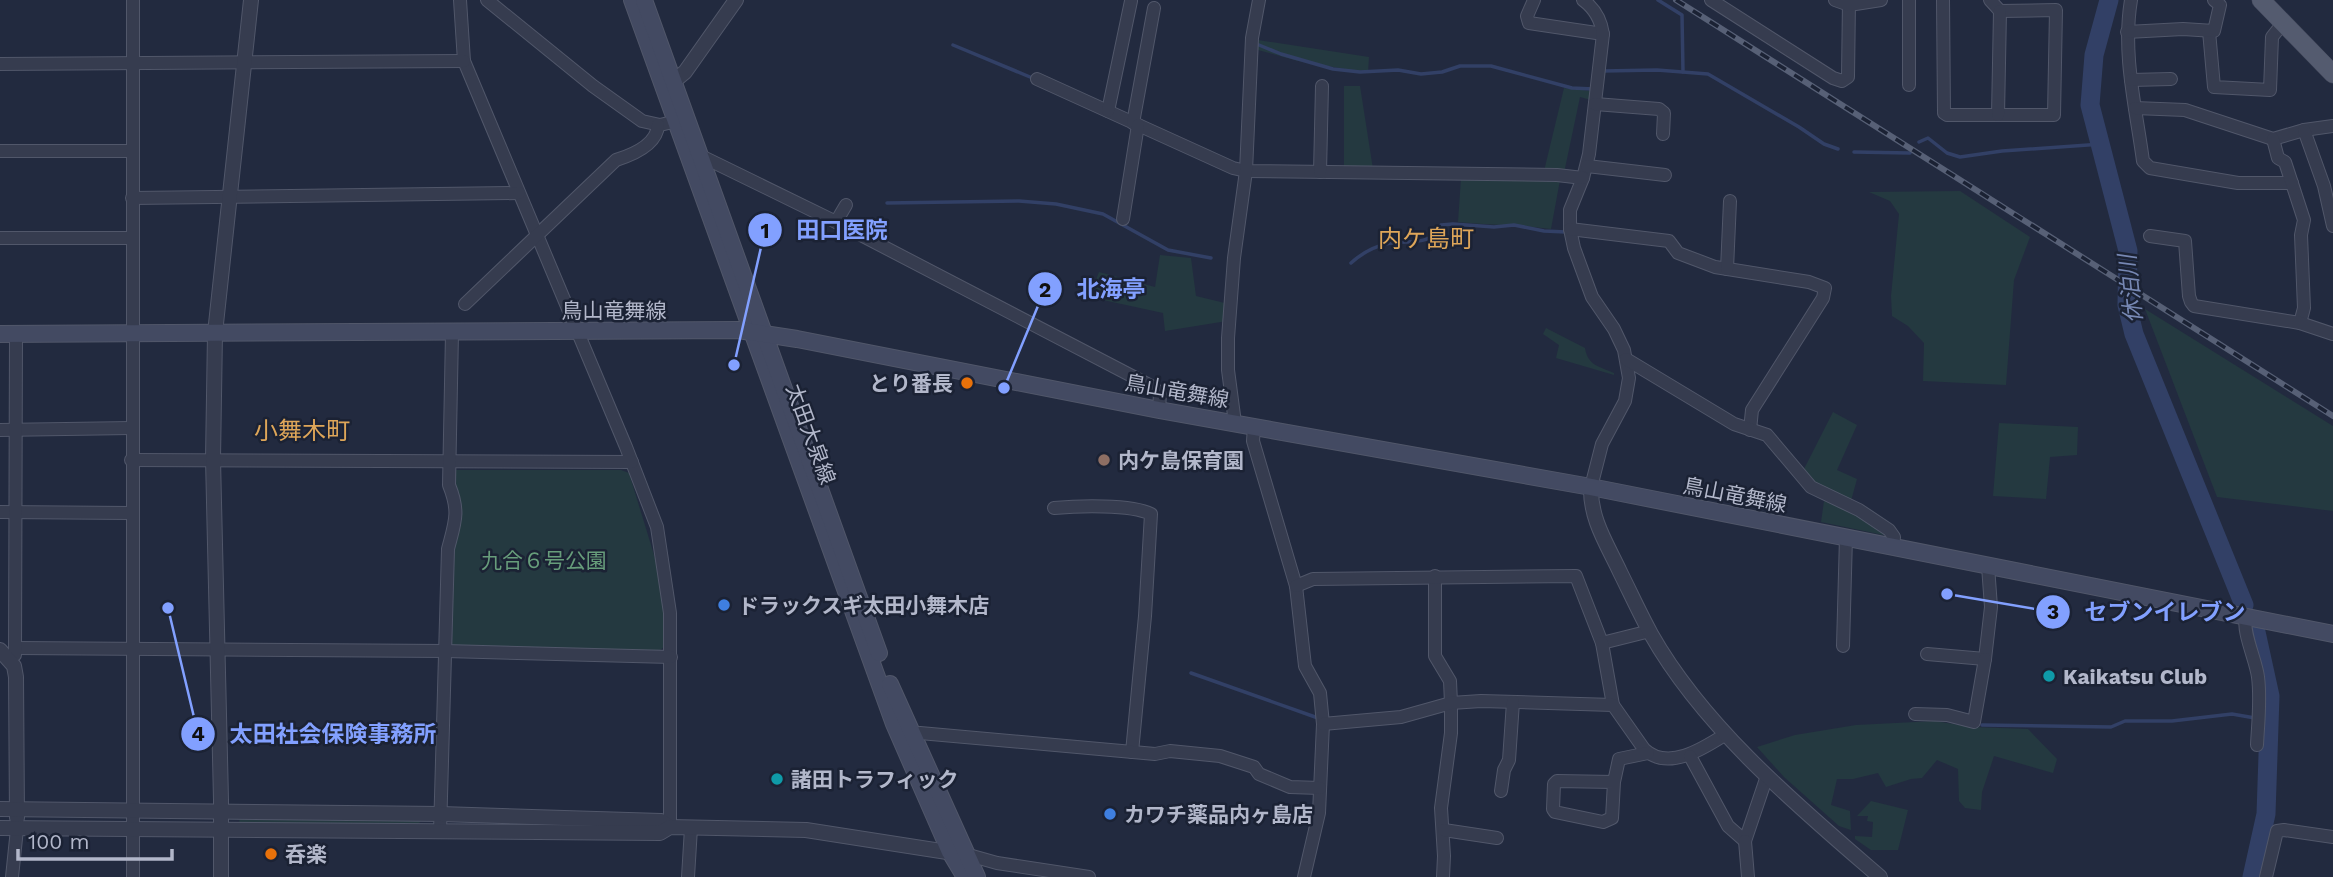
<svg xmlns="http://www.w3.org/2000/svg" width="2333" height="877" font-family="'Work Sans','Noto Sans JP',sans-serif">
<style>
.green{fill:#243940}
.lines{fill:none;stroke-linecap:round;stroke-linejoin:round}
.stream{stroke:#324066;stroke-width:3.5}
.river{stroke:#324066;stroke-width:19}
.minor-casing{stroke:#51576a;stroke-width:14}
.tertiary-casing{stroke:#51576a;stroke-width:16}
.secondary-casing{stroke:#51576a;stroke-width:18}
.primary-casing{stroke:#3f4558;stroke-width:19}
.minor{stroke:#363c4f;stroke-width:12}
.tertiary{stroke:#363c4f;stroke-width:14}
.secondary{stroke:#434a62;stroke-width:16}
.primary{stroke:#545b6f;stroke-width:18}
.rail-casing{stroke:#576076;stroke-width:6}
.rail{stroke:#1b2234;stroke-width:3.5;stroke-dasharray:10;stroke-linecap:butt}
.food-dot{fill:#e8710a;stroke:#1b2234;stroke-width:2.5}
.education-dot{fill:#8d6e63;stroke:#1b2234;stroke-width:2.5}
.shop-dot{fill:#3f7fe0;stroke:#1b2234;stroke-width:2.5}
.culture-dot{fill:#0f9aa8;stroke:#1b2234;stroke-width:2.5}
.labels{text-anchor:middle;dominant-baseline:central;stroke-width:5;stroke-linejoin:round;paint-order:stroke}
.street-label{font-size:21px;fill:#b2b7ca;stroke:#1b2234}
.poi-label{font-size:21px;font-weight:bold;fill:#b2b7ca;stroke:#1b2234;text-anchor:start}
.park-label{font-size:21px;fill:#679d7b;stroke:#1b2234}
.water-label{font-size:23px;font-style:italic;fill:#7788b4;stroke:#1b2234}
.quarter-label{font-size:24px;fill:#dea659;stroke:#1b2234}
.leader{fill:none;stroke:#82a0ff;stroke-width:2.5}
.callout-dot{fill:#82a0ff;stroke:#1b2234;stroke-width:2.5}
.mark-label{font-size:21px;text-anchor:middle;font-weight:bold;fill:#111}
.callout-label{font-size:23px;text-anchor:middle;font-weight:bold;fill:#82a0ff;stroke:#1b2234;stroke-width:5;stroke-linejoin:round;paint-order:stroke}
</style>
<rect width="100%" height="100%" fill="#222a3f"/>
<g class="green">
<polygon points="1258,40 1369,57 1368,73 1298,61 1258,50"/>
<polygon points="1344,86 1360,86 1373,169 1344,169"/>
<polygon points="1564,88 1592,91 1591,100 1580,97 1564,173 1544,171"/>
<path d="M1461,178L1560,180L1551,229C1520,225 1490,225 1458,222Z"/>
<polygon points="1960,191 2030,237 2014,280 2006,385 1923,381 1924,343 1908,326 1892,316 1891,296 1899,214 1890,201 1869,192"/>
<polygon points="1160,255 1191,258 1196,296 1229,304 1227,321 1165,331 1163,313 1089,297 1099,272 1155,287"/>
<polygon points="2145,309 2333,426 2333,511 2217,497"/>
<path d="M1546,328L1585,348C1588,366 1599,366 1614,373V375L1556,358L1559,345L1543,334Z"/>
<path d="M1833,412L1857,425L1837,470L1857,479L1851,501C1832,493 1813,489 1804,469Z"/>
<polygon points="1999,423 2078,427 2077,455 2050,457 2046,499 1993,496"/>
<polygon points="456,470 621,470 629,473 659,571 663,605 665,646 659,651 452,648"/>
<polygon points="1824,501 1860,515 1888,536 1821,522"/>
<polygon points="1935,721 1971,727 2028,729 2057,759 2053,773 1994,756 1982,792 1981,810 1965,808 1959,801 1958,769 1937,760 1922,778 1911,779 1886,787 1878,773 1853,779 1837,779 1831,805 1850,811 1851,830 1839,826 1784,777 1757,747 1795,735 1856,725"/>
<polygon points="1871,801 1908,810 1898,850 1871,850 1855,839 1855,836 1872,837 1873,822 1867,821 1868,816 1857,816"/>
<polygon points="240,817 424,818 414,828 239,823"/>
</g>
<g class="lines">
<g class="stream">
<polyline points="1658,0 1682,15 1683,72"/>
<polyline points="953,45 1030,77"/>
<polyline points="1259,45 1281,54 1333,69 1360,72 1398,70 1421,74 1442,72 1460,66 1491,66 1572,88 1593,89"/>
<polyline points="1603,71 1657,70 1708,74 1799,127 1824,144 1838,149"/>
<polyline points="1919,142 1928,138 1947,153 1960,157 2002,151 2102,144"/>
<polyline points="1854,152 1910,153"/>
<polyline points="887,203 1019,201 1056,204 1103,214 1168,250 1211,258"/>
<path d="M1351,263C1361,254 1373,247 1386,244C1406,239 1431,248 1441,225L1453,224L1494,227L1514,225L1544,231L1566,232"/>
<polyline points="1191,673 1318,718"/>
<polyline points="1982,725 2111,727 2125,721 2172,721 2232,714 2255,718"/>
</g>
<g class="river">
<polyline points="2109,0 2094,55 2090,105 2128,251 2127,305 2134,334 2244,605"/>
<polyline points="2252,877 2266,814 2270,696 2256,632"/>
</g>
<defs>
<g id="minor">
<polyline points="460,0 464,61 626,447 657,527 670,613 670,827"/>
<polyline points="487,0 593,86 642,121 660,125 685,119"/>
<polyline points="1534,0 1527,16 1529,23 1603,34"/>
<path d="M1583,0C1594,8 1601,20 1603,34L1589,154L1583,178L1570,210V229L1574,248L1592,297L1614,329L1624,350L1629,378L1625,401L1602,444L1591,487"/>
<polyline points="1711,0 1833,78 1842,81 1848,77 1849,0"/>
<polyline points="1835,0 1849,5 1881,0"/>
<polyline points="1943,0 1944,113 1947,115 2054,115 2056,10 2000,11 1990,0"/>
<path d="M2131,0C2122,54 2136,108 2143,161L2150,168L2238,183H2292"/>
<polyline points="2209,31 2214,87 2270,90 2272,37 2283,23"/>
<polyline points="2127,32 2183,29 2214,31 2220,5 2214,0"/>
<polyline points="0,64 464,61"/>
<polyline points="1037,79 1233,168 1246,171 1557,175 1583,178"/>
<polyline points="2131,80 2171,79"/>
<polyline points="1909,85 1909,0"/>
<polyline points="1595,104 1659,109 1664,113 1663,134"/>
<polyline points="2135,108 2185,110 2273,139 2304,130 2333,126"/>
<polyline points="1108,111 1131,1"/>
<polyline points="1998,115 2000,11"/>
<polyline points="1133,123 1154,8"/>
<polyline points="2304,130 2324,186 2333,226"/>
<polyline points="2273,139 2278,158 2285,162 2304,220 2301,235 2304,308 2300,323"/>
<polyline points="0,151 131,151"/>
<polyline points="701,156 836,222 1153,387 1160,394 1159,410"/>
<polyline points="1587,166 1665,175"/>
<polyline points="1320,172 1322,86"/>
<polyline points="132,198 519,193"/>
<polyline points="1123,219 1138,125"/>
<polyline points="836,222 846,205"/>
<polyline points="1570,229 1669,241 1678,253 1715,267 1809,282 1825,288 1823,298 1752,410 1750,430"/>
<polyline points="2150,236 2185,241 2189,296 2191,302 2194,306 2300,323 2333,334"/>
<polyline points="0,238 133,238"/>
<polyline points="1727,269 1730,201"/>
<path d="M465,304L616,160C632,155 657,145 658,125"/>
<polyline points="1626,359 1734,424 1767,435 1811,487 1859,510 1889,530 1894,537 1893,547"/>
<polyline points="1235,423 1228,370 1228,338 1234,258 1246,171 1252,38 1259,0"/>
<polyline points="1254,427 1253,441 1296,586 1305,666 1320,693 1323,724 1319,813 1304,877"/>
<polyline points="0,430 131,428"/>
<polyline points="131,460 632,462"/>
<path d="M1054,508C1077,506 1131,504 1151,514L1145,616L1132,752"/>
<polyline points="0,512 131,513"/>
<polyline points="1435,576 1435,656 1450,681 1451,703 1451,733 1441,808 1444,856 1443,877"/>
<polyline points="1296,586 1313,579 1576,576 1602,643 1650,631"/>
<path d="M2246,617C2242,632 2256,660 2258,677C2261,700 2258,723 2257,745"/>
<polyline points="1602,643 1613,705"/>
<polyline points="1843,646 1846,537"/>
<polyline points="16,648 446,651 671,657"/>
<polyline points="1927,654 1985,659 1991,607 1988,566"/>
<polyline points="15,655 16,334"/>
<polyline points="1915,714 1947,715 1974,722 1985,659"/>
<path d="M1323,724L1401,717L1451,703L1481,701L1613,705L1644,749C1668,772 1704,748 1726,734"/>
<polyline points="907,737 920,733 1155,754 1170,751 1220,756 1254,767 1259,774 1290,787 1320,788"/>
<polyline points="1690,756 1728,826 1745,841 1767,776"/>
<polyline points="1614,782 1557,781 1554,784 1553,809 1555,812 1603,822 1612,818 1614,782 1619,759 1648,753"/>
<polyline points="1501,791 1504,770 1509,760 1513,702"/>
<polyline points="1444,830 1497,838"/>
<path d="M440,832L448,549C455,522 460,512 449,485L452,333"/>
<polyline points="1745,841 1748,877"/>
<polyline points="965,854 997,863 1089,877"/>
<polyline points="12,877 17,829"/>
<polyline points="133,877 133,0"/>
<polyline points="688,877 691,828"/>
<polyline points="2266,877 2277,831 2284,830 2333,837"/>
</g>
<g id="tertiary">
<polyline points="663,85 674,81 685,72 736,0"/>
<path d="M1591,487C1590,519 1607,544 1620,572C1630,592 1640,614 1651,634C1704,728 1799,807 1880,877"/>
<polyline points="0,650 14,666 16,677 17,818"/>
<polyline points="0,809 441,814 661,821 670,827"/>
<polyline points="0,828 660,833 670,827 806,830 960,854"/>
<polyline points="221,877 221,800 213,459 215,333 251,0"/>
</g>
<g id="secondary">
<polyline points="632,0 894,724 950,852 965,877"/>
<polyline points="644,0 879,653"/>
<polyline points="0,334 738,330 797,339 1159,410 1591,487 2333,634"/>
<polyline points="890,684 977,877"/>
</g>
<polyline id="primary" points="2261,0 2333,74"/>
</defs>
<use href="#minor" class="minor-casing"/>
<use href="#tertiary" class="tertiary-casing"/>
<use href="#secondary" class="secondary-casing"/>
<use href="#primary" class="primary-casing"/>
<use href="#minor" class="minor"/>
<use href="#tertiary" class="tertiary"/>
<use href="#secondary" class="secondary"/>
<use href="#primary" class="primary"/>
<defs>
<polyline id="rail" points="1676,0 2333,416"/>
</defs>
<use href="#rail" class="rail-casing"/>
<use href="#rail" class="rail"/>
</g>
<g class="food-dot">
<circle cx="967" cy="383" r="7"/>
<circle cx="271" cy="854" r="7"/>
</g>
<circle class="education-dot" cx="1104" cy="460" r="7"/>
<g class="shop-dot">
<circle cx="724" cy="605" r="7"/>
<circle cx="1110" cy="814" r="7"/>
</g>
<g class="culture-dot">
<circle cx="2049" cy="676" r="7"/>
<circle cx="777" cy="779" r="7"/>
</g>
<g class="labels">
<g class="street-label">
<text x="614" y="310">鳥山竜舞線</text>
<text transform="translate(1177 391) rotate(10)">鳥山竜舞線</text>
<text transform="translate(811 434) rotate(70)">太田大泉線</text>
<text transform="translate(1735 495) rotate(11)">鳥山竜舞線</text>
</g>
<g class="poi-label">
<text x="953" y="383" text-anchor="end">とり番長</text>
<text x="1118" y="460">内ケ島保育園</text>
<text x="738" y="605">ドラックスギ太田小舞木店</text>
<text x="2063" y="676">Kaikatsu Club</text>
<text x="791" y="779">諸田トラフィック</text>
<text x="1124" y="814">カワチ薬品内ヶ島店</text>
<text x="285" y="854">呑楽</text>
</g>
<g class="park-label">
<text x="544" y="560">九合６号公園</text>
</g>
<g class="water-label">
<text transform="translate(2131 289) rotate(-96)">休泊川</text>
</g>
<g class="quarter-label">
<text x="1426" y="239">内ケ島町</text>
<text x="302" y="431">小舞木町</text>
</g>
</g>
<path class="leader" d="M734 365L765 230M1004 388L1045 289M1947 594L2053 612M168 608L198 734"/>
<g class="callout-dot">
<circle cx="734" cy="365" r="7"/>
<circle cx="1004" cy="388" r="7"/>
<circle cx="1947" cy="594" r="7"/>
<circle cx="168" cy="608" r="7"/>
<circle cx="765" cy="230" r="18"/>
<circle cx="1045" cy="289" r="18"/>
<circle cx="2053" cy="612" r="18"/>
<circle cx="198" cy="734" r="18"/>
</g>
<g class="mark-label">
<text x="765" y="238">1</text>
<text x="1045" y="297">2</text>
<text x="2053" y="619">3</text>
<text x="198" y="741">4</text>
</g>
<g class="callout-label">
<text x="842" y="238">田口医院</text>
<text x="1111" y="297">北海亭</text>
<text x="2165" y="620">セブンイレブン</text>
<text x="333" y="742">太田社会保険事務所</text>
</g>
<path d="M18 849v10h154v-10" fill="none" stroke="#b2b7ca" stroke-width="3.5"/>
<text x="28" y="849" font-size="21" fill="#b2b7ca" stroke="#1b2234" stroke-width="5" paint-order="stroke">100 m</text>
</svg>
